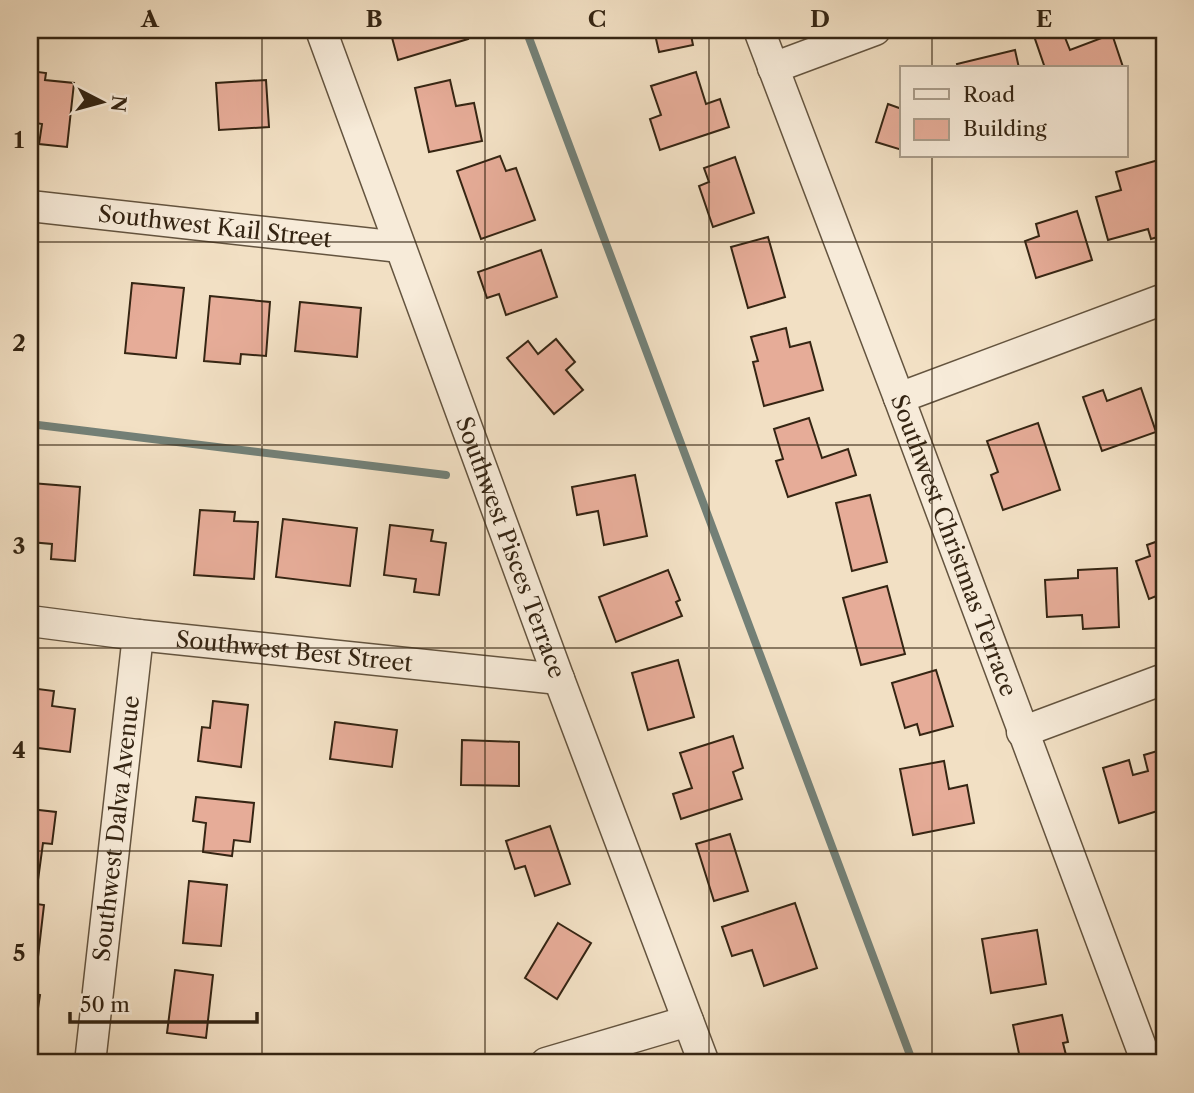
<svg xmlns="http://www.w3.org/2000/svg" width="1194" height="1093" font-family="'Libre Caslon Text',serif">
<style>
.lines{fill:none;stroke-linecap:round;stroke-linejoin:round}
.stream{stroke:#738077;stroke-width:8}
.building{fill:#e6ac98;stroke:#352513;stroke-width:2}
.minor-casing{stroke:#64543f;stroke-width:33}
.minor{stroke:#f7ebd9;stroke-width:30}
.grid{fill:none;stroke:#352513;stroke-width:2;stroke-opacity:0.55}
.labels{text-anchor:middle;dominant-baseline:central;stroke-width:7;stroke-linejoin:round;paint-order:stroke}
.street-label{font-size:23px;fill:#352513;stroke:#f7ebd9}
.neatline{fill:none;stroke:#352513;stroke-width:2.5}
.grid-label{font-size:23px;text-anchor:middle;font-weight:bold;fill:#352513}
</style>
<rect width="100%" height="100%" fill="#f2e0c4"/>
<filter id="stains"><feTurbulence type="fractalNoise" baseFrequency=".00286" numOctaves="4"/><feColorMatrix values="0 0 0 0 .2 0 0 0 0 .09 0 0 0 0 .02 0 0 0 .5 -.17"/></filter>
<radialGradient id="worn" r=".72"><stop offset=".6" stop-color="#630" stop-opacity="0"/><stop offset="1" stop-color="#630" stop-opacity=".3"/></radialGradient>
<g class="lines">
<g class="stream">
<polyline points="526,30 913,1063"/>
<polyline points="30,424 446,475"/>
</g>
</g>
<g class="building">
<polygon points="390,30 465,30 468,39 398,60"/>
<polygon points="654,30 690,30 693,45 659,52"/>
<polygon points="1051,30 1062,30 1070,50 1112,34 1123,67 1119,68 1045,68 1034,36"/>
<polygon points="1015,50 1019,68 958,68 957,64"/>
<polygon points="30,71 46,73 45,80 74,83 67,147 39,144 42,124 30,122"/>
<polygon points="696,72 706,104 720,99 729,127 660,150 650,119 661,115 651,86"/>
<polygon points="266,80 269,127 219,130 216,83"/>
<polygon points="450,80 456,106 474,103 482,141 429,152 415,88"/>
<polygon points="888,104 902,109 902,150 876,142"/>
<polygon points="500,156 506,171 516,168 535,220 481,239 457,171"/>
<polygon points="735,157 754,213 713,227 699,186 709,182 704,168"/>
<polygon points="1162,159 1164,169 1164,235 1151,239 1148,229 1108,240 1096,197 1121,190 1116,172"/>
<polygon points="1077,211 1092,260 1036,278 1025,241 1039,236 1036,224"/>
<polygon points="768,237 785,297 748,308 731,247"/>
<polygon points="541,250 557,297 506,315 499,294 487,298 478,272"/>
<polygon points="132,283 184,288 176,358 125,353"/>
<polygon points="210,296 270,302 266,356 241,354 240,364 204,361"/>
<polygon points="300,302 361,308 357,357 295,351"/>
<polygon points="786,328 790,347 810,342 823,390 764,406 753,362 758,361 751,337"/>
<polygon points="556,339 575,362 566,370 583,390 554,414 507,358 528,341 538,354"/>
<polygon points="1141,388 1156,432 1102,451 1083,397 1103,390 1107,401"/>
<polygon points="809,418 822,458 848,449 856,475 788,497 776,461 783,459 774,429"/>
<polygon points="1038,423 1060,490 1003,510 991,475 998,472 987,441"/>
<polygon points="635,475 647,536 604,545 598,511 577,515 572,487"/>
<polygon points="31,483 80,487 75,561 51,559 52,544 30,542"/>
<polygon points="870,495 887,562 852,571 836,503"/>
<polygon points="200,510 235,512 234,521 258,522 254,579 194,575"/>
<polygon points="283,519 357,528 350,586 276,577"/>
<polygon points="390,525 433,530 431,541 446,543 439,595 414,592 416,579 384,575"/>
<polygon points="1164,539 1164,593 1149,599 1136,561 1150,556 1147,545"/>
<polygon points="1117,568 1119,627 1083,629 1082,615 1047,617 1045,580 1078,578 1078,570"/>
<polygon points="668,570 680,600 676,602 682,616 616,642 599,597"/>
<polygon points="887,586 905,654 861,665 843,598"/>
<polygon points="678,660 694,717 648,730 632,673"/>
<polygon points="936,670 953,726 920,735 917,724 905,728 892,683"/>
<polygon points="30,688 54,691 52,706 75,709 70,752 30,747"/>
<polygon points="213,701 248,705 241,767 198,761 202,727 210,728"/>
<polygon points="335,722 397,730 392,767 330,759"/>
<polygon points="733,736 743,768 733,772 742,799 681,819 673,794 692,788 680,753"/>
<polygon points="462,740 519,742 519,786 461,785"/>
<polygon points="1164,749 1164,809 1119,823 1103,768 1129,760 1133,775 1148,771 1144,755"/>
<polygon points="944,761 949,789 967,785 974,823 913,835 900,769"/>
<polygon points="196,797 254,803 250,842 234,840 232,856 203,852 206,823 193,821"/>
<polygon points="30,809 56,812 52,844 43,843 38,880 30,880"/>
<polygon points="550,826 570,884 535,896 525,866 515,869 506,841"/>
<polygon points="730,834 748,891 714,901 696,844"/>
<polygon points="189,881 227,885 221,946 183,943"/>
<polygon points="30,903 44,905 36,974 30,973"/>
<polygon points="795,903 817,968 764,986 752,950 732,956 722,927"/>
<polygon points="558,923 591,943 557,999 525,978"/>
<polygon points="1037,930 1046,984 991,993 982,939"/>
<polygon points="175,970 213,975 206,1038 167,1033"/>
<polygon points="30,993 40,995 35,1028 30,1028"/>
<polygon points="1062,1015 1068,1042 1063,1043 1068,1063 1021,1063 1013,1025"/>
</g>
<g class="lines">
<defs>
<g id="minor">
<path id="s1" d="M321,30L559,679L704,1063"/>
<path id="s2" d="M759,30L899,398L1147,1063"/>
<polyline points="773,68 875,30"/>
<path id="s3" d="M30,206L400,247"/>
<polyline points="899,398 1164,299"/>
<path id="s4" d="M30,621L138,635L559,679"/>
<polyline points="1022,732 1164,679"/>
<path id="s5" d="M90,1063L138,635"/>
<polyline points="546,1063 688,1021"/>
</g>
</defs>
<use href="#minor" class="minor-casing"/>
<use href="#minor" class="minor"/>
</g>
<path class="grid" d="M262,30V1063M485,30V1063M709,30V1063M932,30V68M932,156V1063M30,242H1164M30,445H1164M30,648H1164M30,851H1164"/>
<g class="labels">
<g class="street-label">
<text stroke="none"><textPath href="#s3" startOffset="186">Southwest Kail Street</textPath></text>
<text stroke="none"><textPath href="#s2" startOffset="551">Southwest Christmas Terrace</textPath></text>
<text stroke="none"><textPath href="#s1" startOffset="551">Southwest Pisces Terrace</textPath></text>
<text stroke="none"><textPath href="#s4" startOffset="266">Southwest Best Street</textPath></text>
<text stroke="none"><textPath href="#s5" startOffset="236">Southwest Dalva Avenue</textPath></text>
</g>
</g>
<rect width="1194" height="1093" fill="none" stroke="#f2e0c4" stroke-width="77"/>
<rect x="900" y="66" width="228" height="91" fill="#f7ebd9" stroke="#a99c8a" stroke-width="2"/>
<rect x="914" y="89" width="35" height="10" fill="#f7ebd9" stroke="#a99c8a" stroke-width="2"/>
<text x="963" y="102" font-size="21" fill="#352513">Road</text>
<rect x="914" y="119" width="35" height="21" fill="#e6ac98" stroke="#a99c8a" stroke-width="2"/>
<text x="963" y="136" font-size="21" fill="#352513">Building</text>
<g transform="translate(102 102) rotate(96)" stroke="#f7ebd9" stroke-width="5" paint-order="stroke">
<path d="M0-5L12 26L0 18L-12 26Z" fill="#352513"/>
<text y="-10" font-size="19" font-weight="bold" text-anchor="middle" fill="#352513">N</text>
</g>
<path d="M70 1012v10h187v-10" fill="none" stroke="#352513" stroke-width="3.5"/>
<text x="80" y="1012" font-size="21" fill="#352513" stroke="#f7ebd9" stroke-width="5" paint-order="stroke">50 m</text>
<rect x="38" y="38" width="1118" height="1016" class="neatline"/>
<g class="grid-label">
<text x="150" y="27">A</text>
<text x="374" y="27">B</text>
<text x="597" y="27">C</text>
<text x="820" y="27">D</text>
<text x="1044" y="27">E</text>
<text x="19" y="148">1</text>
<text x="19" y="351">2</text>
<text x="19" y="554">3</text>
<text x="19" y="758">4</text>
<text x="19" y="961">5</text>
</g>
<rect width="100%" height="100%" filter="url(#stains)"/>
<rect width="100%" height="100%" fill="url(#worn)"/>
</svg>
